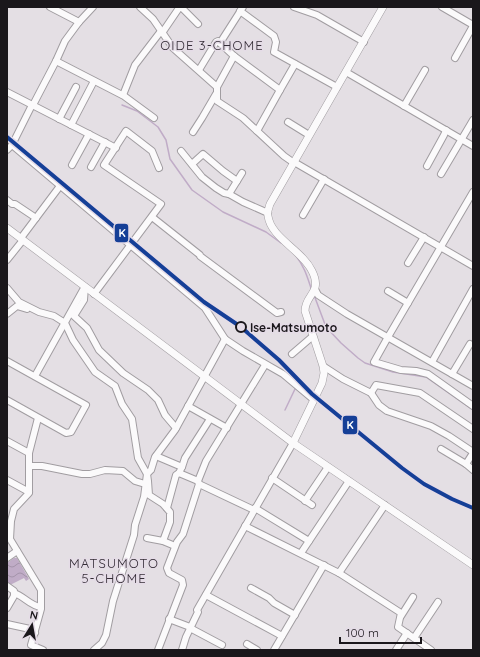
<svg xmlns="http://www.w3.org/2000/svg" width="480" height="657" font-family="Quicksand,sans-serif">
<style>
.water{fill:url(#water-waves)}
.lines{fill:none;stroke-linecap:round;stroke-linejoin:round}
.stream{stroke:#c0acc7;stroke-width:1.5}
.minor-casing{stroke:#a19da1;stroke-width:8}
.tertiary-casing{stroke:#a19da1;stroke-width:8}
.minor{stroke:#fbfafb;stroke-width:6}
.tertiary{stroke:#fbfafb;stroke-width:7}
.rail-1-casing{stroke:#e5dce7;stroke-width:7}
.rail-1{stroke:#153f97;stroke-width:4}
.stop-dot{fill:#e5dce7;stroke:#1a171b;stroke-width:2}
.labels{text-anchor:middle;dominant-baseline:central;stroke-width:3;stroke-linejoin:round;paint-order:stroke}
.stop-label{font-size:12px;font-weight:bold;fill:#1a171b;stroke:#e5dce7;text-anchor:start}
.neighbourhood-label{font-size:13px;letter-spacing:1px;fill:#342d36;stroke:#e5dce7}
.line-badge{stroke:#e5dce7;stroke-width:1.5}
.badge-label{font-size:11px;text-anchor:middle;font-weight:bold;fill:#fff}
</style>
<defs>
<pattern id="water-waves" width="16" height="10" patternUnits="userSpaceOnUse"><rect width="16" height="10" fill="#c0acc7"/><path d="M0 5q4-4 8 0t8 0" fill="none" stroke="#a493aa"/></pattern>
</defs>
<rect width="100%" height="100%" fill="#e4dfe4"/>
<polygon class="water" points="14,558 17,558 29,579 26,581 24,578 10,585 7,582 7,563"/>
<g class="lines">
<g class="stream">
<polyline points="122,105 137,111 158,127 166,140 170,159 192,190 223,212 266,232 281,243"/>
<path d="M296,256C304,266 307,276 311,288"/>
<polyline points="314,295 326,327 341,343 358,358 365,363 393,372 426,377 473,410"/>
<polyline points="285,410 295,389"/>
</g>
<defs>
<g id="minor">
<polyline points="50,7 79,22"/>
<polyline points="140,7 153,19 173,48 217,87 217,101 243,118 284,156 294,163"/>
<polyline points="243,7 220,43 234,56 280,90 257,131"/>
<polyline points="294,7 317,15 364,42"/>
<polyline points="442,7 473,25"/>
<polyline points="240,11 274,36 276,42 274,52 337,87"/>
<polyline points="162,33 179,8 182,8 198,24"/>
<polyline points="455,58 473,26"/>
<polyline points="56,61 124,96 154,118"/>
<polyline points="199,70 216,42 218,41 220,43"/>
<polyline points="346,72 473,146"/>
<polyline points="217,87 234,56"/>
<polyline points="280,90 295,64"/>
<polyline points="7,92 116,148"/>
<polyline points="123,95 135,65 161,31"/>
<polyline points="33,105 56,61 65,41 79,22 93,7"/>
<polyline points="404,106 425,70"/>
<polyline points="59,119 76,87"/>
<polyline points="288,122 309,135"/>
<polyline points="71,125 94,81"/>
<polyline points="193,132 202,118 216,94"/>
<polyline points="12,145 32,105"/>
<polyline points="7,150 12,145 205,308 225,339 243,351 283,374 314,400"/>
<polyline points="181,151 202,177 216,188 224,193 229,194 243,202 268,213"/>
<polyline points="294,162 473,266"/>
<polyline points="192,164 203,154 223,171 237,181"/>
<polyline points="72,165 89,134"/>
<polyline points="427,166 444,135 446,130"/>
<polyline points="91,167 105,142"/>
<polyline points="441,174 473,120"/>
<polyline points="229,194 242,173"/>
<polyline points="7,200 12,204 15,204 36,218"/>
<polyline points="303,215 324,179"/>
<polyline points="152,217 200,255 200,256 277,313 281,312"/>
<polyline points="21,238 60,186"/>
<polyline points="7,260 23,240"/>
<polyline points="408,263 424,237"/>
<polyline points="85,287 84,300 74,316 87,328 99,350 123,373 148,390 158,400 165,415 176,428"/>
<polyline points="7,288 19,302 39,312 54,316 65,323 73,340 95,372 115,386 122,404 132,419 138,458 147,474 148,481 149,495 163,504 170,512 170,522 163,541"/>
<polyline points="315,289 318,295 347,314 473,386"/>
<polyline points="388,291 408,303"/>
<polyline points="94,294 161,204 104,165 126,131 152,151 159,168"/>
<polyline points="7,314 17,306 27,309"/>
<polyline points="388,337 473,192"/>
<polyline points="388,337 374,362 401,370 416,371 428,374 473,406"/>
<polyline points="292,354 313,336"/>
<polyline points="7,361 86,405 71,432 66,433 7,400"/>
<polyline points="432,362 473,289"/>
<polyline points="323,366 343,379 371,393 379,405 387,411 431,426 449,436 473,452"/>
<polyline points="452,374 470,344"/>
<polyline points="35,376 83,290"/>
<polyline points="371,393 376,385 420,393 473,429"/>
<polyline points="188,406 227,428"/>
<polyline points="7,441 29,453 29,493 14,509 11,521 10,539 41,590 41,609 31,645 43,650"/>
<polyline points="441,449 466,464"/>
<polyline points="29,453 38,418"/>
<polyline points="473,453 466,464 473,470"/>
<polyline points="156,456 182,467 179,473 198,481"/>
<polyline points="29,466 42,466 82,474 90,474 105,470 123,471 135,481 145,484"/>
<polyline points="182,467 185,458 210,419"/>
<polyline points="272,478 312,505"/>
<polyline points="7,480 29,492"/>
<polyline points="199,484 254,510"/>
<polyline points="305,501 328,467"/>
<polyline points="167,508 176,475 179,473"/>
<polyline points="255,508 309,541"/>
<polyline points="245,526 339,573 401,613 398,627 431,650"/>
<polyline points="147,538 163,541 175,546"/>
<polyline points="301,553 349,481"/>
<polyline points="7,558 17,551"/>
<polyline points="339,573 385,505"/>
<polyline points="7,586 14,591 14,596 7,608"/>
<polyline points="251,588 269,598 274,603 295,615"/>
<path d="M14,593C24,596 30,606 41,607"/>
<polyline points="206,595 282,636"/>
<polyline points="401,616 413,597"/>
<polyline points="169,619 190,627"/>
<polyline points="7,624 30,629 35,633"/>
<polyline points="190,628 222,645"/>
<polyline points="414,638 438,602"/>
<polyline points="247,644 257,650"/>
<polyline points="94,650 102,643 106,635 113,601 134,535 135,525 144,497 147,474 151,470 155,457 175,430 225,339"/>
<polyline points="158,650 183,585 182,580 169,573 167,568 177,542 183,534 199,484 198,481 206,461 265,365"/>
<path d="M182,650L186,637L198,612L197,610C229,555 261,498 293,443"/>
<polyline points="274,650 324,565"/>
<polyline points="396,650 407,633"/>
</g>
<g id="tertiary">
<polyline points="7,228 293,443 473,565"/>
<path d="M293,443L322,383L324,373L323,366L305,311C305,294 323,293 312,271C302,250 271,238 268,216C267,212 269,207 270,204L383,7"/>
</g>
</defs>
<use href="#minor" class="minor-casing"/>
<use href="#tertiary" class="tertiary-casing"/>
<use href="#minor" class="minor"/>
<use href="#tertiary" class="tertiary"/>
<defs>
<polyline id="rail-1" points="7,137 204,302 241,327 279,360 312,394 402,468 424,484 452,499 473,508"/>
</defs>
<use href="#rail-1" class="rail-1-casing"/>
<use href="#rail-1" class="rail-1"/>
</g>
<circle class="stop-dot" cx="241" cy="327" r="5"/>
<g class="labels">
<g class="stop-label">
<text x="250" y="327">Ise-Matsumoto</text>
</g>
<g class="neighbourhood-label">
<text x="212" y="45">OIDE 3-CHOME</text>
<text x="114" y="563">MATSUMOTO<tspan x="114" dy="15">5-CHOME</tspan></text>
</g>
</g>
<g class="line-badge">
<rect x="114" y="223" width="15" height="20" rx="4" fill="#153f97"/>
<rect x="342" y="415" width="16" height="20" rx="4" fill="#153f97"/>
</g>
<g class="badge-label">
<text x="122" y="237">K</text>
<text x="350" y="429">K</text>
</g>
<rect width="480" height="657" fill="none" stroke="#1a171b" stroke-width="16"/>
<g transform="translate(32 625) rotate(11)" stroke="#e5dce7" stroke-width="3" paint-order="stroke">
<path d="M0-3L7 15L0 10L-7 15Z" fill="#1a171b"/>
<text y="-6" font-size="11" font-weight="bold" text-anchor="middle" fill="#1a171b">N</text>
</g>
<path d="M340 637v6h81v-6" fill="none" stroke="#1a171b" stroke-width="2"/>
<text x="346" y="637" font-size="12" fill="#1a171b" stroke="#e5dce7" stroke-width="3" paint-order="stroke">100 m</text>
</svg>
